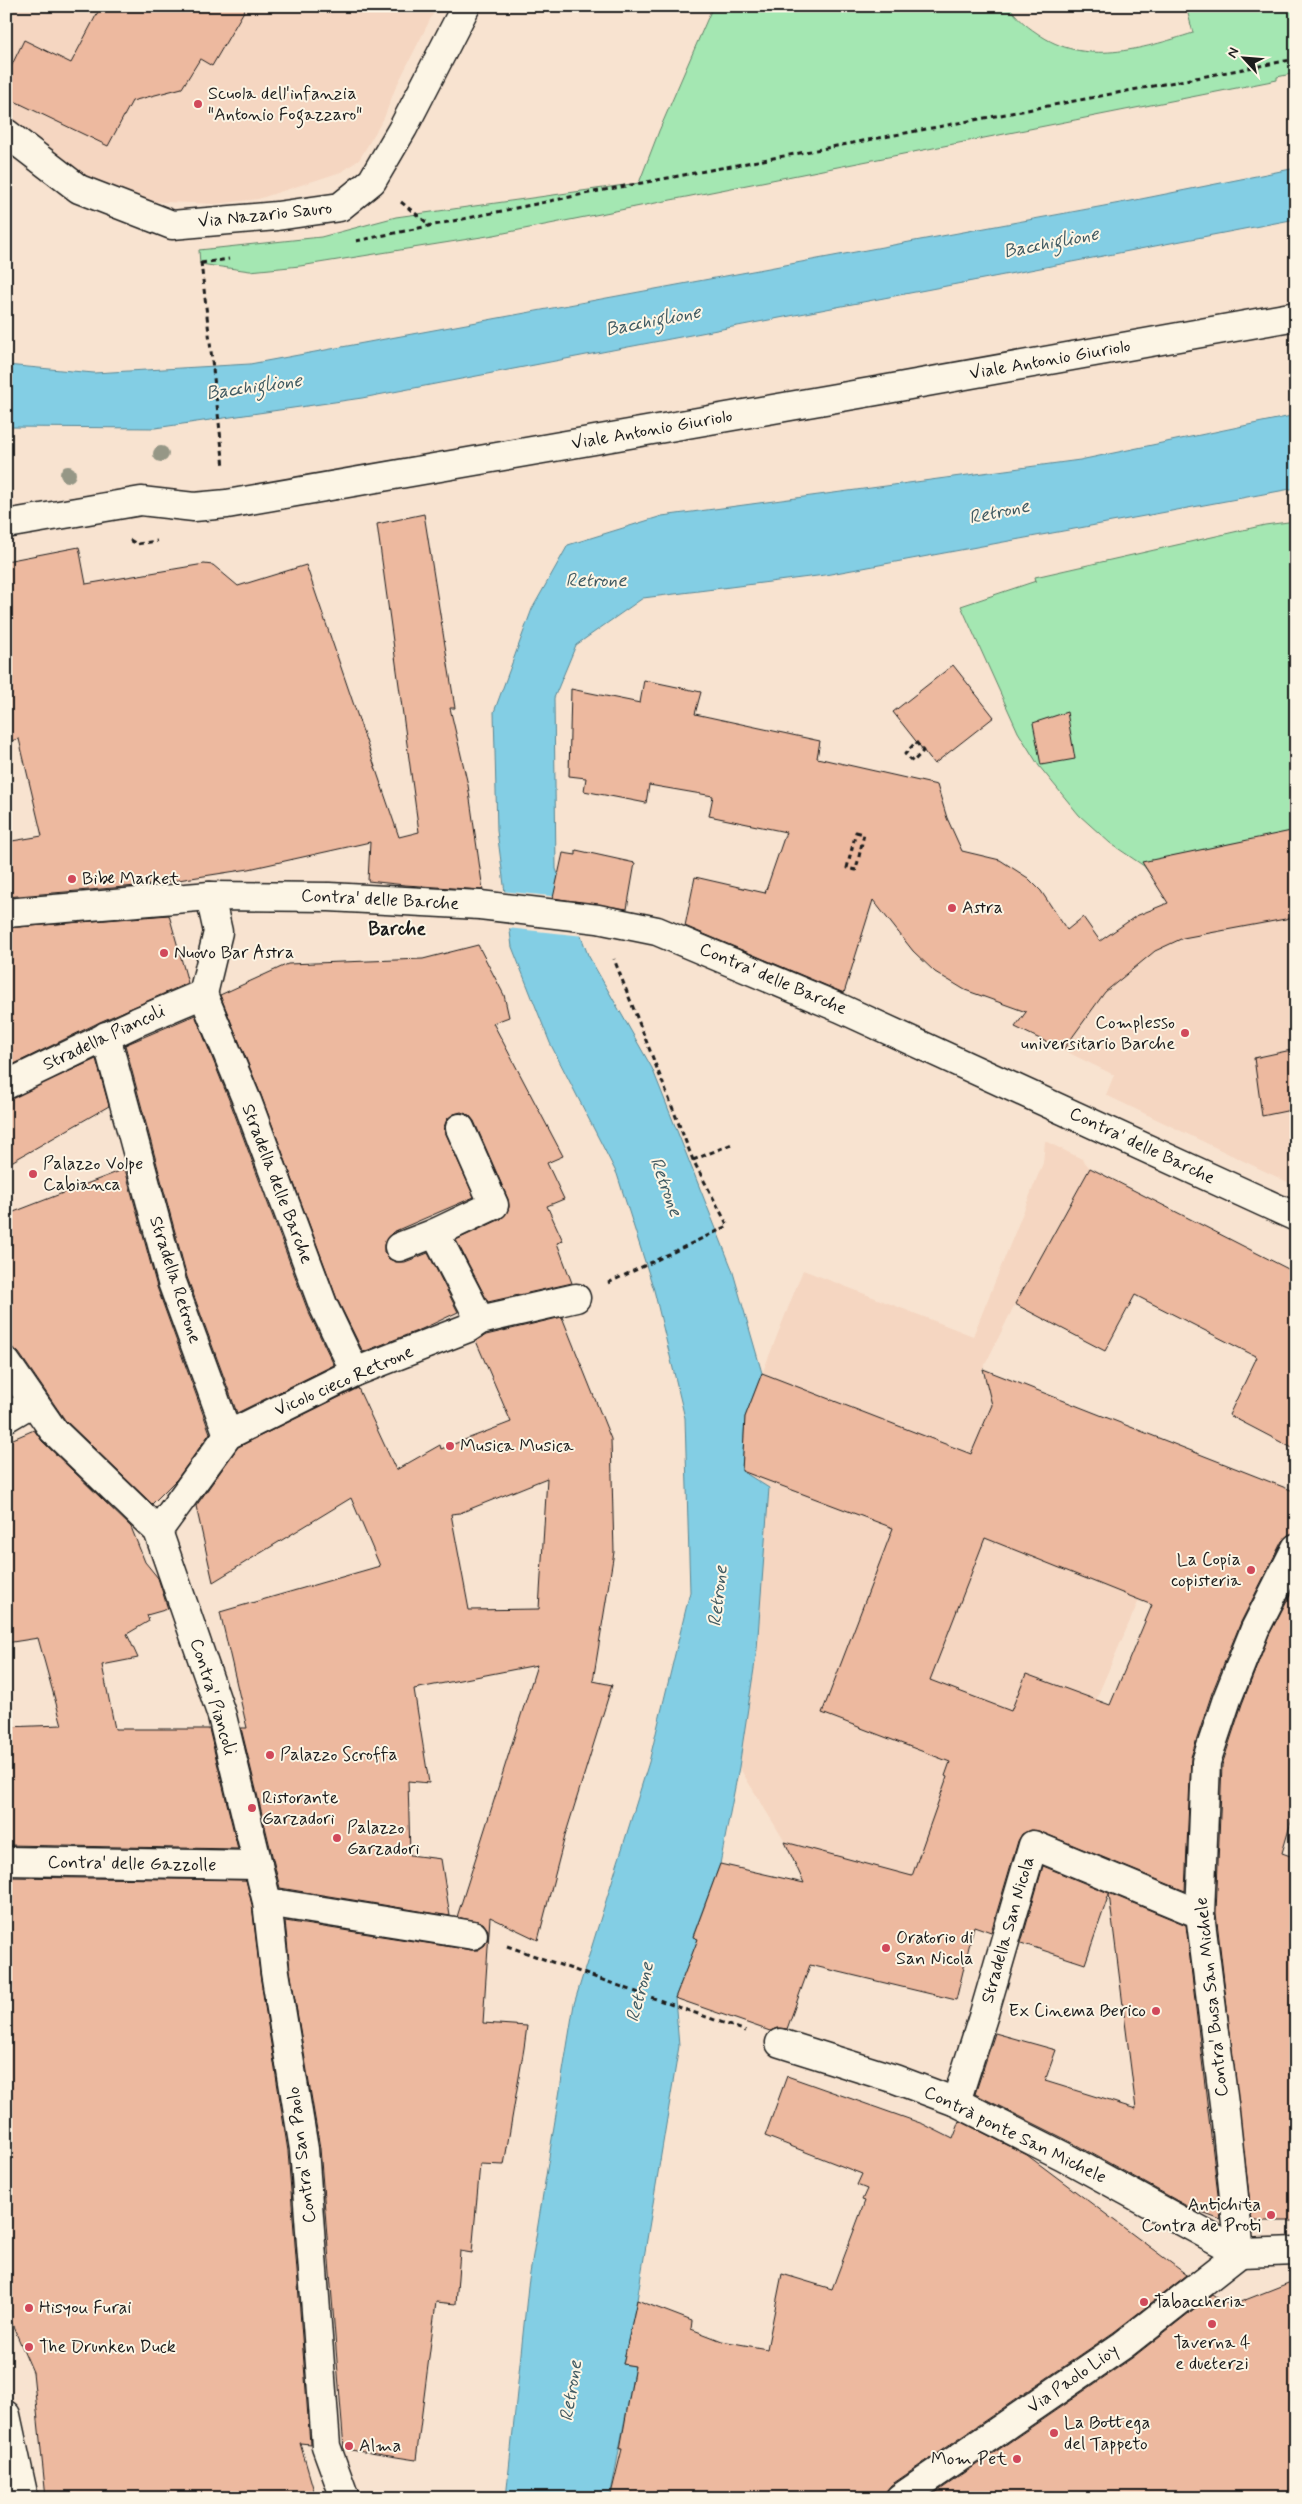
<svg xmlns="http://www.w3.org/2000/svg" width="1302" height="2504" font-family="Mynerve,sans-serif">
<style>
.built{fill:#f5d6c1}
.green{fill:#a4e7b2;stroke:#608267}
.water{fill:#83cee4;stroke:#5a8794}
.pier{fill:#f8e3d0}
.building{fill:#edb99f;stroke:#1c1c1c;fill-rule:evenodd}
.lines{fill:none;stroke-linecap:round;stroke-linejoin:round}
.pedestrian-casing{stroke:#1c1c1c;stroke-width:31}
.minor-casing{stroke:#1c1c1c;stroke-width:31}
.tertiary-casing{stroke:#1c1c1c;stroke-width:31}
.path{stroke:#1c1c1c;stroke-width:3;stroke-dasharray:5 4;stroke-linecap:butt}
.pedestrian{stroke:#fcf5e5;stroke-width:28}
.minor{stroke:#fcf5e5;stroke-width:28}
.tertiary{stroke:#fcf5e5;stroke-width:28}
.tree{fill:#969786}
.poi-dot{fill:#d1495b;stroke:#fcf5e5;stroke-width:2}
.labels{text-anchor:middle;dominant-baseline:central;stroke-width:4;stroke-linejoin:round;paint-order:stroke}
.poi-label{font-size:18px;fill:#1c1c1c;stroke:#fcf5e5;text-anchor:start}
.street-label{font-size:18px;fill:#1c1c1c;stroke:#fcf5e5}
.water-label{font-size:19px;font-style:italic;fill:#405a62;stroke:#fcf5e5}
.neighbourhood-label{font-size:19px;font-weight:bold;fill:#1c1c1c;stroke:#fcf5e5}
</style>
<rect width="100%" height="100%" fill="#f8e3d0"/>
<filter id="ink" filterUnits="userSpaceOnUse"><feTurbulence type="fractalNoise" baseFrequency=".02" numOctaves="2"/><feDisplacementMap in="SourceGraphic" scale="10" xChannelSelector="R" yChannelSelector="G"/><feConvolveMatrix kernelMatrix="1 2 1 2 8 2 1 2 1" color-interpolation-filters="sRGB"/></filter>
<g filter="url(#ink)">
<g class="built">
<polygon points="6,6 437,6 395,89 384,118 359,160 341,172 258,199 216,204 141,201 104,191 6,123"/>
<polygon points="1296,850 1296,1186 1106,1095 1114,1075 1063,1050 1105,992 1141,960 1172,942"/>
<polygon points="1045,1141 1082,1159 1090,1168 1015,1304 981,1373 987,1378 989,1393 994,1401 1168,1533 1033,1845 1010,1834 972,1933 886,1913 893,1871 785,1842 739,1767 769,1489 742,1471 745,1417 803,1270 973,1336 1043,1163"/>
</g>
<g class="green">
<path d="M713,6H1009C1017,18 1025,25 1037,33C1084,67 1142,49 1193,33L1186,6H1296V73L1277,77V80L494,235L300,266L250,271L200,264L199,250L321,237L396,217L639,183L659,131Z"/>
<polygon points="1296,521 1296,850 1154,880 1144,866 1110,843 1079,815 1039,766 1018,732 961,606 1036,581 1035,577 1265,525"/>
</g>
<g class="water">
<polygon points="1296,168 1296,219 362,398 155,428 6,427 6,365 94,373 250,364 1131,201"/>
<polygon points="1296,415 1296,488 825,575 643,598 576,645 554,698 556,869 588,955 652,1068 732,1269 762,1373 745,1417 742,1471 769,1488 757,1649 739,1767 720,1864 693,1936 698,1939 675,1998 679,2046 637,2300 623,2364 635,2366 610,2498 506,2498 528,2286 574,2004 649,1762 690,1592 685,1418 654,1290 617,1174 550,1043 512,947 497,831 494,712 532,609 568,545 662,516 1080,460"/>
</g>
<polygon class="pier" points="502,891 570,898 584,936 507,928"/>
<g class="building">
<polygon points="101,6 247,6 212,66 200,59 182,88 132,101 108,146 6,97 6,77 24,40 71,63"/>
<polygon points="424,514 455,708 450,708 468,785 483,890 405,885 368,881 370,842 249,869 159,883 160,884 6,897 6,842 42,836 19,739 6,742 6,561 79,547 86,584 204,564 213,565 238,586 306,565 399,837 419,832 377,524"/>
<polygon points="953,665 994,717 934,764 893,712"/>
<polygon points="644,680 701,692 695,714 820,741 817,758 937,785 947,818 962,851 1000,860 1028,878 1041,891 1067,930 1083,917 1100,941 1136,916 1168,903 1142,862 1296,830 1296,917 1183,938 1155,951 1105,992 1063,1050 1015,1027 1026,1012 965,990 935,972 913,951 873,900 844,993 685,926 695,877 765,893 786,832 709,816 713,796 649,785 646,803 584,791 586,778 569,776 571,689 640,703"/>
<polygon points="1067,712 1075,759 1041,765 1033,723"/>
<polygon points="576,850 635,863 627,909 553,898 563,853 576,855"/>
<polygon points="169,915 188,983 102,1021 6,1068 6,928"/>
<polygon points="478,945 504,995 509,1017 493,1023 563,1156 547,1163 564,1199 547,1206 563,1241 557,1243 572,1283 488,1302 456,1240 501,1219 506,1214 509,1207 508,1199 474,1121 469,1115 461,1112 454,1114 447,1119 444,1127 446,1134 474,1197 393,1232 387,1238 384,1245 384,1252 389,1259 396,1262 405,1262 428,1253 458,1312 422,1329 363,1352 337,1299 261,1095 220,995 288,964 423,959"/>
<polygon points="195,1015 232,1107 308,1311 334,1365 237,1413 187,1277 125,1045"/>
<polygon points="1296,1049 1296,1109 1262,1116 1254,1058"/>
<polygon points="96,1059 109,1106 6,1165 6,1100"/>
<polygon points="1090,1168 1296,1273 1296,1450 1229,1415 1257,1357 1135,1295 1105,1351 1015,1304"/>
<polygon points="125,1169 157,1287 210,1433 177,1479 152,1504 65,1420 19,1353 13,1348 6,1347 6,1215"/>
<path d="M562,1317L611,1439L614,1552L593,1681L612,1685L565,1836L538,1940L490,1917L483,2023L527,2026L524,2048L504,2165L480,2164L472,2253L460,2251L456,2304L436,2302L416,2460L344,2449L320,2148L290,1970L285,1921L471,1950H478L485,1945L488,1937V1930L483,1923L457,1917L537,1665L414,1689L429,1783L408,1781L410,1855L441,1859L450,1916L280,1888L241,1728H247L220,1612L380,1566L351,1498L213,1582L196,1506L238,1447L358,1388L396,1470L440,1445L441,1449L511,1422L476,1341L486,1335ZM547,1478L539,1609L469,1610L451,1514L460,1513Z"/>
<path d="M983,1369L1296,1492V1532L1288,1535L1282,1541L1241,1622L1212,1693L1191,1757L1185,1891L1039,1831L1030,1830L1022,1834L1018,1841L991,1932L974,1926L956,2000L810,1965L787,2029L777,2028L770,2031L675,1998L698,1939L693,1937L720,1864L804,1883L785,1842L912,1876L947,1777L945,1776L950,1762L822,1713L893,1528L742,1471L745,1417L762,1373L971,1454L992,1405ZM985,1538L1152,1605L1110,1705L1026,1674L1011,1711L930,1680Z"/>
<polygon points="34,1430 42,1441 131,1527 145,1562 158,1578 168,1609 147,1615 149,1621 127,1634 138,1658 102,1665 115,1729 209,1729 238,1849 6,1845 6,1727 62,1725 38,1638 6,1643 6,1442"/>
<polygon points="1296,1583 1296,1805 1282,1853 1296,1858 1296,2221 1252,2221 1216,1913 1222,1765 1242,1704 1269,1635"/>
<polygon points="1043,1866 1186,1925 1221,2220 1194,2210 1071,2142 975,2094 995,2033 1056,2050 1045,2081 1136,2109 1109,1894 1085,1964 1021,1943"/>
<polygon points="6,1877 246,1880 252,1905 260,1975 288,2151 310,2444 300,2443 316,2498 46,2498 33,2372 6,2310"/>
<polygon points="787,2076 923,2124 953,2139 960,2121 1027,2155 1187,2275 1114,2332 891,2485 886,2491 885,2498 610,2498 622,2449 620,2449 635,2366 623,2364 637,2300 692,2321 691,2329 722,2341 767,2349 782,2274 832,2289 865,2201 862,2200 867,2189 857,2185 862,2174 765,2136"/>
<polygon points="1296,2280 1296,2498 928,2498 1132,2358 1213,2294 1230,2306"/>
</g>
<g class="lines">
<defs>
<g id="pedestrian">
<polyline points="203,994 247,1101 323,1305 355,1372"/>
<polyline points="203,994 218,932 210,896"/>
<polyline points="106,1036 172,1282 228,1435"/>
<polyline points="6,1085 137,1022 203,994"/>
<polyline points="460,1128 494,1205 435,1233 480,1320"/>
<polyline points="399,1247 435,1233"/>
<polyline points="6,1418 33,1402"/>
<polyline points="158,1531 228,1435 355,1372 468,1328 480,1320 576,1298"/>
<polyline points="6,1861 258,1865"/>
<polyline points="267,1902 473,1935"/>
<polyline points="780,2043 895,2079 956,2102"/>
<polyline points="6,2415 24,2498"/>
</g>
<g id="minor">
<polyline points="6,133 79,189 172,225 277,216 340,207 372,181 403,128 466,6"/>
<polyline points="6,913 210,896 329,897 480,905 598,919 657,931 840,1008 1296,1217"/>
<polyline points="6,1362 53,1430 158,1531 222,1716 267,1902 275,1972 304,2149 326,2446 345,2498"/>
<polyline points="1200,1914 1033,1845 983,2017 956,2102 1063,2156 1240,2253"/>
<polyline points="1240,2253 1225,2112 1200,1914 1206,1762 1227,1699 1255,1629 1296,1548"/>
<polyline points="1240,2253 1296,2251"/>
<polyline points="900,2498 1123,2345 1240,2253"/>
</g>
<polyline id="tertiary" points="6,524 141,501 194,507 227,504 882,390 1296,316"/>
</defs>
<use href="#pedestrian" class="pedestrian-casing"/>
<use href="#minor" class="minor-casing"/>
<use href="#tertiary" class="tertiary-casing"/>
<g class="path">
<polyline points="401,202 431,226"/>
<polyline points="356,241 594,192 1296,59"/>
<polyline points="201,262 224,467"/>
<polyline points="201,263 229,259"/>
<polyline points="130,540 137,544 157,541"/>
<polygon points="916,742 923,751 913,762 905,754"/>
<polygon points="856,832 864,834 856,870 847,868"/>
<polyline points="693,1160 732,1144"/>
<polyline points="608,1283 728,1226 693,1160 614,959"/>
<polyline points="507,1946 746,2031"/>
</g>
<use href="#pedestrian" class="pedestrian"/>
<use href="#minor" class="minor"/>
<use href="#tertiary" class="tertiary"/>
</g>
<g class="tree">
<circle cx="161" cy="454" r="8"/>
<circle cx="68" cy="474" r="8"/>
</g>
</g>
<g class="poi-dot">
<circle cx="198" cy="104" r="5"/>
<circle cx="72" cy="879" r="5"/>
<circle cx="952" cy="908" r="5"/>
<circle cx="164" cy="953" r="5"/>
<circle cx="1185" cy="1033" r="5"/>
<circle cx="33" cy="1174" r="5"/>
<circle cx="450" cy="1446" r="5"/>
<circle cx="1251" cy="1570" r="5"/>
<circle cx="270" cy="1755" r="5"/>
<circle cx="252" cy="1808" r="5"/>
<circle cx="337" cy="1838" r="5"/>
<circle cx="886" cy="1948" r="5"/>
<circle cx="1156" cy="2011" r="5"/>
<circle cx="1271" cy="2215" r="5"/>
<circle cx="1144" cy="2302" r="5"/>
<circle cx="29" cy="2308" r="5"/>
<circle cx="1212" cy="2324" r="5"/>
<circle cx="29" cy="2347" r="5"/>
<circle cx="1054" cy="2433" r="5"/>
<circle cx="349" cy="2446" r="5"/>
<circle cx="1017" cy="2459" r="5"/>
</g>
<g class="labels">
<g class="poi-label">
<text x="208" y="94">Scuola dell'infanzia<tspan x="208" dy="21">"Antonio Fogazzaro"</tspan></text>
<text x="82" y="879">Bibe Market</text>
<text x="962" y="908">Astra</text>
<text x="174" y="953">Nuovo Bar Astra</text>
<text x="1175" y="1023" text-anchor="end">Complesso<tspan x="1175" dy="21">universitario Barche</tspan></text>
<text x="43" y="1164">Palazzo Volpe<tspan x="43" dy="21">Cabianca</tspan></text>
<text x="460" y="1446">Musica Musica</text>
<text x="1241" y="1560" text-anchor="end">La Copia<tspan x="1241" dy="21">copisteria</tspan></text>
<text x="280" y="1755">Palazzo Scroffa</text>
<text x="262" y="1798">Ristorante<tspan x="262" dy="21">Garzadori</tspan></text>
<text x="347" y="1828">Palazzo<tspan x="347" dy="21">Garzadori</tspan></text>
<text x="896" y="1938">Oratorio di<tspan x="896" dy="21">San Nicola</tspan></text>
<text x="1146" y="2011" text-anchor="end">Ex Cinema Berico</text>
<text x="1261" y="2205" text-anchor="end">Antichita<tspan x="1261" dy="21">Contra de Proti</tspan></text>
<text x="1154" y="2302">Tabaccheria</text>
<text x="39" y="2308">Hisyou Furai</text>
<text x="1212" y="2343" text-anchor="middle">Taverna 4<tspan x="1212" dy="21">e dueterzi</tspan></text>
<text x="39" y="2347">The Drunken Duck</text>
<text x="1064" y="2423">La Bottega<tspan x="1064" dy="21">del Tappeto</tspan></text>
<text x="359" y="2446">Alma</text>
<text x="1007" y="2459" text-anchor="end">Mom Pet</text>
</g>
<g class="street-label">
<text transform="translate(265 215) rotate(-6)">Via Nazario Sauro</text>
<text transform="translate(1050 360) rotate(-10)">Viale Antonio Giuriolo</text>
<text transform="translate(652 430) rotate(-10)">Viale Antonio Giuriolo</text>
<text transform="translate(380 900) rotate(3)">Contra' delle Barche</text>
<text transform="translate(773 979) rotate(23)">Contra' delle Barche</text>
<text transform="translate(104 1038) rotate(-25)">Stradella Piancoli</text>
<text transform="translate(1142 1146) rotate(25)">Contra' delle Barche</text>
<text transform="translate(277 1184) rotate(69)">Stradella delle Barche</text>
<text transform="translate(175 1280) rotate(72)">Stradella Retrone</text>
<text transform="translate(344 1381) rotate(-24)">Vicolo cieco Retrone</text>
<text transform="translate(213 1697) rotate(73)">Contra' Piancoli</text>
<text transform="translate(132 1864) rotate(1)">Contra' delle Gazzolle</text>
<text transform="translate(1008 1930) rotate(-74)">Stradella San Nicola</text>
<text transform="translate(1212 1997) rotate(-96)">Contra' Busa San Michele</text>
<text transform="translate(1015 2135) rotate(26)">Contrà ponte San Michele</text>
<text transform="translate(302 2155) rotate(-97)">Contra' San Paolo</text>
<text transform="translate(1073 2379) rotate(-35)">Via Paolo Lioy</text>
</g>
<g class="water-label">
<text transform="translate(1051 243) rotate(-11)">Bacchiglione</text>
<text transform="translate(653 321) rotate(-11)">Bacchiglione</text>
<text transform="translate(254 387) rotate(-8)">Bacchiglione</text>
<text transform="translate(999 512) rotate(-12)">Retrone</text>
<text x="596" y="580">Retrone</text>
<text transform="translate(666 1187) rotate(70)">Retrone</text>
<text transform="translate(718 1596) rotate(-84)">Retrone</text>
<text transform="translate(640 1992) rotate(-75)">Retrone</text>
<text transform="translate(571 2391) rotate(-81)">Retrone</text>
</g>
<g class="neighbourhood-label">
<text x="397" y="929">Barche</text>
</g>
</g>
<rect width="1302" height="2504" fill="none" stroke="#fcf5e5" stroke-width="25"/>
<rect x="12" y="12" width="1277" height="2479" fill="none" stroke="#1c1c1c" stroke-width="2" filter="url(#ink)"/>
<g transform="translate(1244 58) rotate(296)" stroke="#fcf5e5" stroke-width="4" paint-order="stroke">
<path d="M0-4L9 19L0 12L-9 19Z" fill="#1c1c1c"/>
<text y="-8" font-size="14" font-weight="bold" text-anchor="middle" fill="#1c1c1c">N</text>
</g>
</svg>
